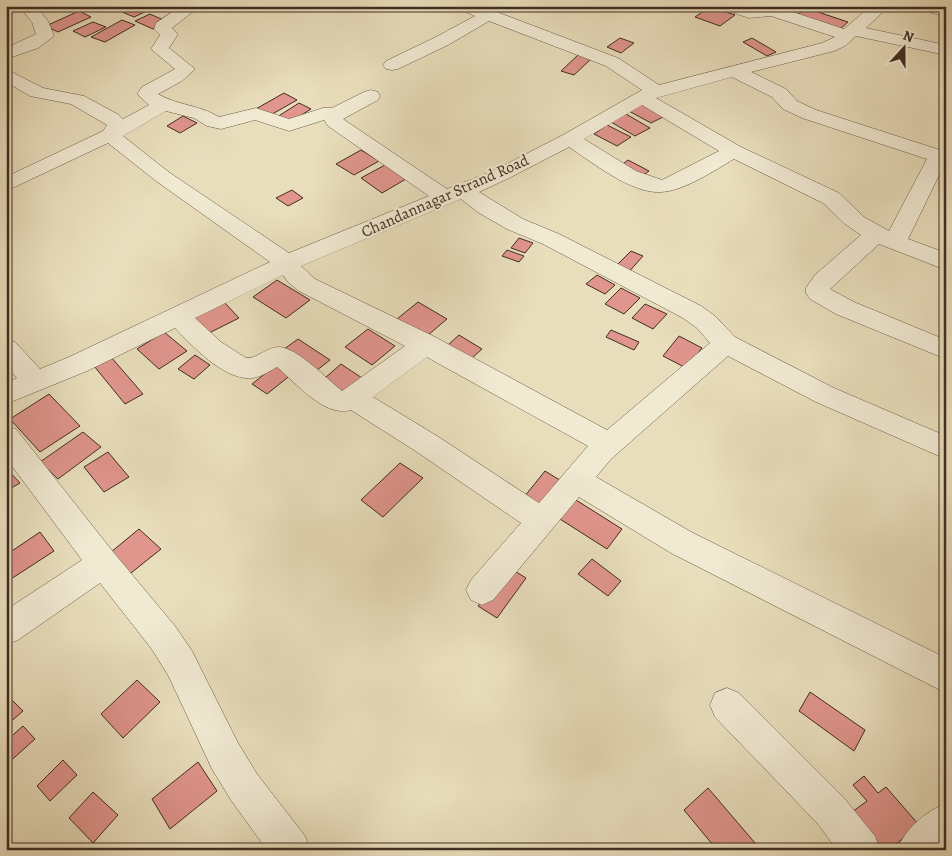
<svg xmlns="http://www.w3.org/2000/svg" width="952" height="856" font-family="Alegreya,serif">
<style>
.building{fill:#e0958d;stroke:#402d21}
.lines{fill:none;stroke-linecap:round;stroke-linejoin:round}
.minor-casing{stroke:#6a5948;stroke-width:1}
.minor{fill:#f1ead3;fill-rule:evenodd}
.labels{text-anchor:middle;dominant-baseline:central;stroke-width:4.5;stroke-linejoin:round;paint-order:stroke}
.far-street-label{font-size:16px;fill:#402d21;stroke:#f1ead3}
</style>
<rect width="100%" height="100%" fill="#e9debc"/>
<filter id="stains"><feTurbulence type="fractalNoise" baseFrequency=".004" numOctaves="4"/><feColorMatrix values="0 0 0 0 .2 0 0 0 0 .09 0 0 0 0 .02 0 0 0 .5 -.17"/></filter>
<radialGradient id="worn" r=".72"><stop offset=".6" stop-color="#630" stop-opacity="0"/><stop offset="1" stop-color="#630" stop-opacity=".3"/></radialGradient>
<g class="building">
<polygon points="135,6 141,6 149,10 134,17 122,12"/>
<polygon points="710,7 735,15 720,26 695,17"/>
<polygon points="806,8 848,22 838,31 795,17"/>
<polygon points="79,11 91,17 58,32 46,26"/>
<polygon points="150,14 168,22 153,29 135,21"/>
<polygon points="122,20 135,25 105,42 91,37"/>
<polygon points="93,22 106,27 85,37 73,31"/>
<polygon points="620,38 634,43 621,53 607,47"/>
<polygon points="752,38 776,52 767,56 743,42"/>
<polygon points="578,55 591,59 574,75 561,71"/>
<polygon points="284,93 297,100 267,117 254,110"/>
<polygon points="644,101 667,115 651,123 627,110"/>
<polygon points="299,103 311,109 289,123 277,117"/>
<polygon points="626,114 650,128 635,136 611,122"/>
<polygon points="183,116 197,123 180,133 167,126"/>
<polygon points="607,125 631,137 617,146 594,134"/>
<polygon points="361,150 379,161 354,175 336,164"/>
<polygon points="628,160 649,171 639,178 619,167"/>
<polygon points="385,165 406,179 382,193 361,178"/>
<polygon points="292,190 303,198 288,206 276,198"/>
<polygon points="519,238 533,243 525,253 511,248"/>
<polygon points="507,250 524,256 519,262 502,256"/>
<polygon points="631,251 643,256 627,274 614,268"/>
<polygon points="597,275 615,285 605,294 586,284"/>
<polygon points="277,280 310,300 286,318 253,297"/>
<polygon points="621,288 640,298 624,314 605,304"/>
<polygon points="418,302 447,319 421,341 392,323"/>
<polygon points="225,303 239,318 207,334 194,318"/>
<polygon points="645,304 667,314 653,329 632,318"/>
<polygon points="368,329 395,346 372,365 345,347"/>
<polygon points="611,330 639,342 634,350 606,337"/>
<polygon points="164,332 187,351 159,369 137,349"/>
<polygon points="459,335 482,349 471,359 448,345"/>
<polygon points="679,336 702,348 686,368 663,356"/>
<polygon points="298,339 330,360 312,374 280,352"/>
<polygon points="195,355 210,365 194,379 178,369"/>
<polygon points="111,357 143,394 125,404 94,366"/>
<polygon points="277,364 292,374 267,394 252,384"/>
<polygon points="341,364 365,380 341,399 318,384"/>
<polygon points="49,394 80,426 40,452 10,419"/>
<polygon points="83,432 101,447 58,479 40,462"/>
<polygon points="108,452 129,477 104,492 84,467"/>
<polygon points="400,463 423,478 383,517 361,500"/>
<polygon points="6,468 20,483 6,491"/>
<polygon points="545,471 563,482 539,514 520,502"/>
<polygon points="568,495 622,529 607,549 552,514"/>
<polygon points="139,529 161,549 126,577 105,557"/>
<polygon points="40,532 54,551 11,579 6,573 6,555"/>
<polygon points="592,559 621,581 608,596 578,574"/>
<polygon points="508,567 526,578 497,618 478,606"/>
<polygon points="137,680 160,702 123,738 101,714"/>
<polygon points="810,692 865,730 854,751 799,711"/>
<polygon points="6,694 23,711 6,726"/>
<polygon points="23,726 35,739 6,765 6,741"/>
<polygon points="63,760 77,775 50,801 37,786"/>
<polygon points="198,762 217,791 170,829 152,799"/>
<polygon points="864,776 878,793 886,787 919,825 889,850 882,850 852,812 867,801 853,785"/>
<polygon points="708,788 761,850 717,850 684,810"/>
<polygon points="93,792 118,815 93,843 69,818"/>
</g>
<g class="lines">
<defs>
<g id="minor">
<polygon points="19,6 36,6 48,21 54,36 38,48 6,59 6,48 36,34 32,22"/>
<path d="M181,6H200L172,28L178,34L169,48L195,69L182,81L158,94C176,105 200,105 219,117L256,108L289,119L323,108H332L364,92L371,90L378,92L380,96L378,100L343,119L447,189L493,171L563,135L642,90L606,66L489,21L448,45L398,69L392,70L386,69L383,65L386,61L436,37L475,16L459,9L457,6H481L618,58L659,85L822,43L835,37L771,16L749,18L722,9L720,6L750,8L775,6L844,29L871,6H889L866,28L946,45V55L856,36L845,46L834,51L751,72L786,89L797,101L816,110L946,152V165H944L908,239L946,253V270L879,244L830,289L854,302L946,340V359L836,314L810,299L806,293V288L815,275L861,235L845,224L823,203L734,159C715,170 684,191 661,192C632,194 593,163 569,147L507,179L479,192L523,219L559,234L701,306L715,316L735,337L834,388L946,436V459L816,402L728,356L611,459L596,477L693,533L946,658V693L671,553L579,497L493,600L482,605L471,600L466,590L471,580L521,523L417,452L351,410C325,418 296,383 277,367C270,371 261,377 252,378C225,381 192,346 175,328L87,371L6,404V383L17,378L6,366V340L15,342L40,369L69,357L270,262L156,181L108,143L6,191V177L103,131L107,125L71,104L30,96L6,82V69L43,88L84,96L119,115L123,119L149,105L137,94L142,87L175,69L151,49L160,35L154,29L156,23ZM732,77L772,97L783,109L802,118L927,159L889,231L864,217L839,193L741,147L656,98ZM642,105L719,151L662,180L636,171L584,139ZM166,111L194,118L207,126L221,129L255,120L289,131L324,120L328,126L429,196L289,253L170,173L123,136ZM461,199L479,213L507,229L543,244L683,318L697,328L710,343L607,430L435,337L315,279L301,266ZM283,275L288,282L299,291L405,346L342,391C327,379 298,348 279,347C267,347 257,359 246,358L221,342L195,318ZM427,357L432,360L588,446L539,503L437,436L373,397Z"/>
<polygon points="917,6 946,7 946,17 919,9"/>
<polygon points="6,426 16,429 114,553 175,626 192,651 238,743 257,774 305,836 310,850 267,850 231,800 212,769 168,675 151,648 100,583 18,640 6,645 6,610 82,560 6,458"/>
<polygon points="727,688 739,693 844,798 875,836 880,850 837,850 818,824 715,717 710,705 715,693"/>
<path d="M946,803V848L897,850C905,829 925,812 946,803Z"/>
</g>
</defs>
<use href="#minor" class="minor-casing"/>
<use href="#minor" class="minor"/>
</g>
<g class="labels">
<g class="far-street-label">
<text transform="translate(445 196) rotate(-24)">Chandannagar Strand Road</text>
</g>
</g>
<rect width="952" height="856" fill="none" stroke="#e9debc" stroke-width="25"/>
<rect x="8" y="8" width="937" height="841" fill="none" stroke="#402d21" stroke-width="2.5"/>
<rect x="12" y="12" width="927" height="831" fill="none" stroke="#402d21"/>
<g transform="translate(904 48) rotate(21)" stroke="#f1ead3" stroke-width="4" paint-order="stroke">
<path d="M0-4L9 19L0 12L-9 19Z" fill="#402d21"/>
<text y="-8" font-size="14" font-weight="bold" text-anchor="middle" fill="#402d21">N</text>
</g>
<rect width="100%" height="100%" filter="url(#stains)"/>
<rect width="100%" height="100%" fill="url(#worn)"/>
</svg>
